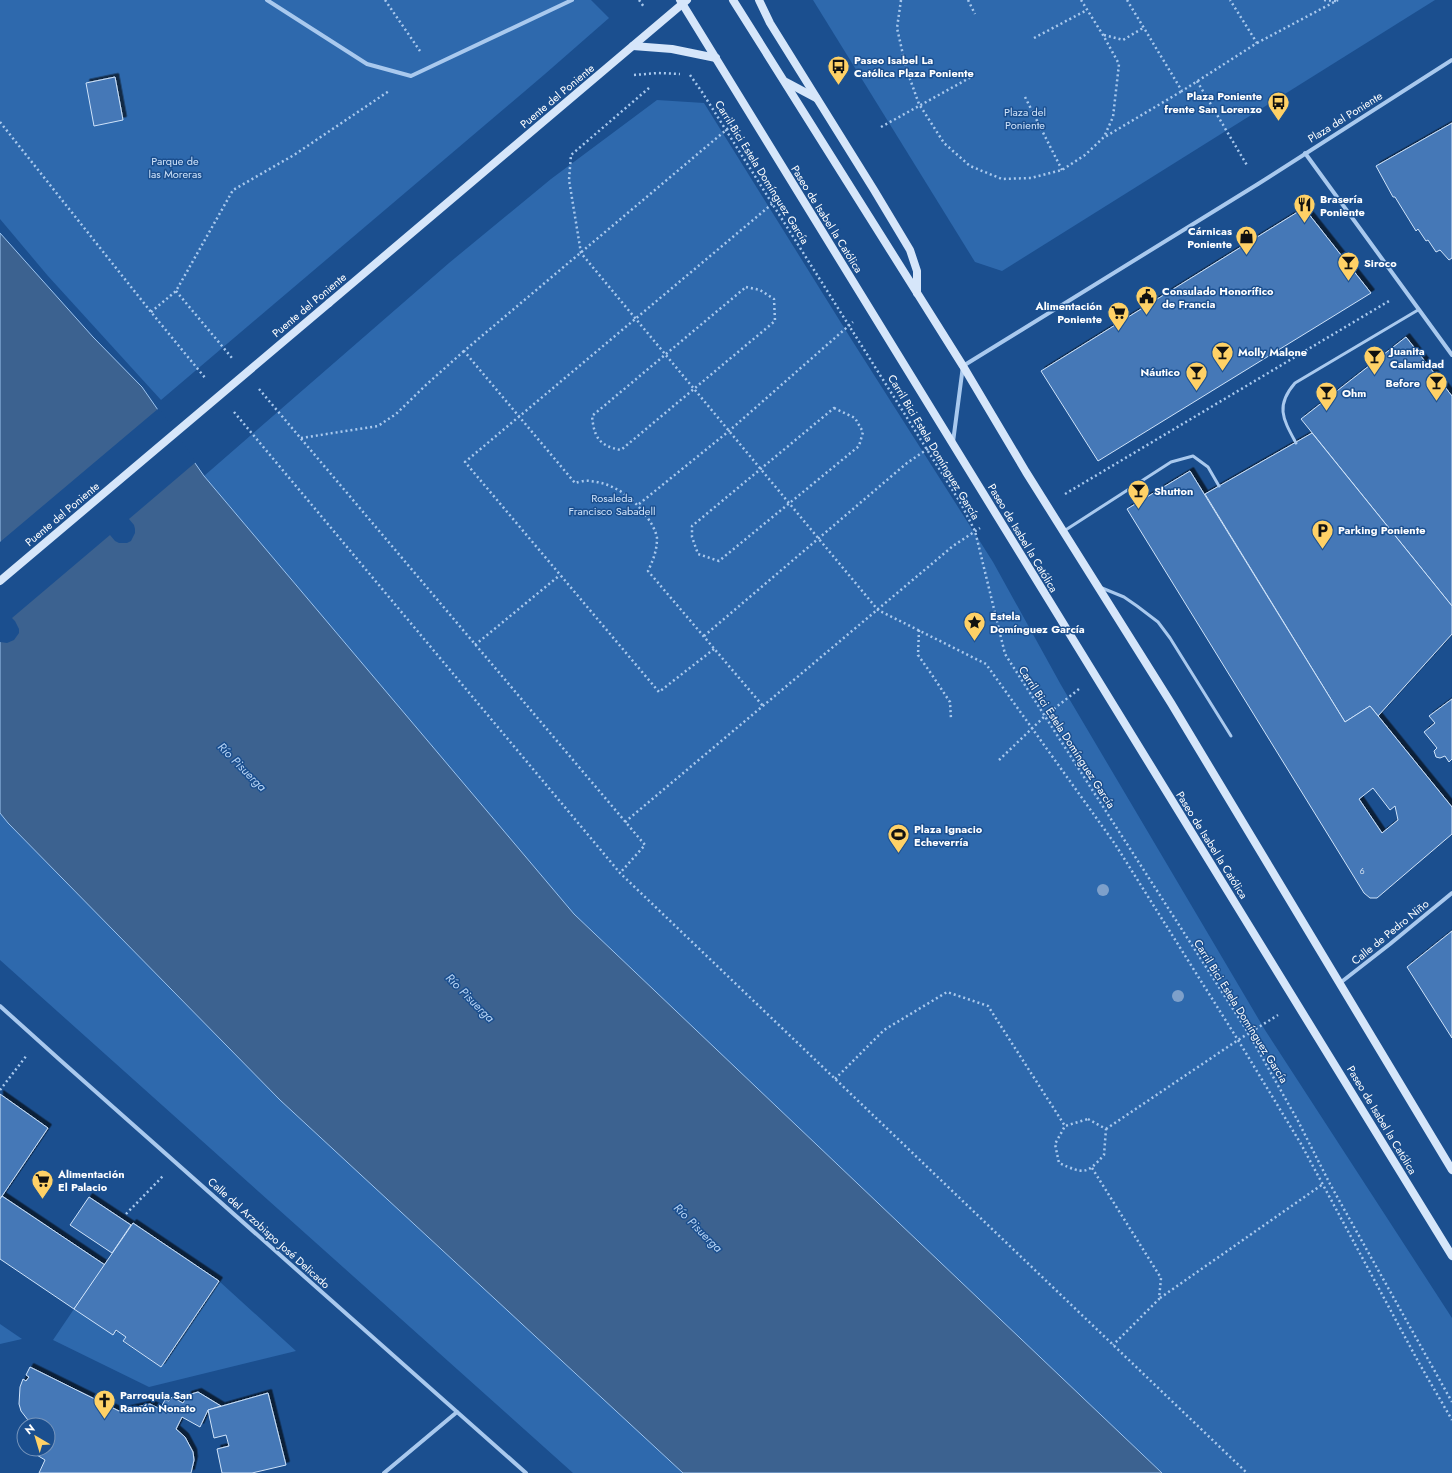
<svg xmlns="http://www.w3.org/2000/svg" width="1452" height="1473" font-family="Jost,sans-serif">
<style>
.green{fill:#2e69ad}
.water{fill:#3c6290;stroke:#9cc4f0}
.pier{fill:#1b4f8f}
.building{fill:#4478b7;stroke:#cfe3fa;fill-rule:evenodd;filter:url(#shadow)}
.lines{fill:none;stroke-linecap:round;stroke-linejoin:round}
.path{stroke:#a9c9ee;stroke-width:2.5;stroke-dasharray:2 3;stroke-linecap:butt}
.lane{stroke:#a9c9ee;stroke-width:3}
.street{stroke:#a9c9ee;stroke-width:4}
.secondary{stroke:#d6e6fa;stroke-width:8}
.secondary-bridge{stroke:#d6e6fa;stroke-width:8}
.tree{fill:#7ea0ca}
.labels{text-anchor:middle;dominant-baseline:central;stroke-width:3;stroke-linejoin:round;paint-order:stroke}
.number-label{font-size:9px;fill:#d0dded}
.poi-label{font-size:11px;font-weight:bold;fill:#fff;stroke:#1b4f8f;text-anchor:start}
.street-label{font-size:11px;fill:#fff;stroke:#1b4f8f}
.park-label{font-size:11px;fill:#cfe3fa;stroke:#1b4f8f}
.water-label{font-size:12px;font-style:italic;fill:#b5d3f5;stroke:#1b4f8f}
</style>
<defs>
<filter id="shadow"><feDropShadow dx="3.5" dy="-3.5" stdDeviation="0" flood-color="#0009"/></filter>
</defs>
<rect width="100%" height="100%" fill="#1b4f8f"/>
<g class="green">
<polygon points="0,0 591,0 609,18 545,74 161,400 48,276 0,219"/>
<polygon points="813,0 1435,0 1002,271 975,262"/>
<polygon points="657,100 704,103 853,342 993,562 1061,685 1265,1030 1452,1318 1452,1473 1162,1473 574,914 204,476 449,263 551,179"/>
<polygon points="0,813 8,823 280,1100 683,1473 573,1473 0,960"/>
<polygon points="219,1281 296,1351 149,1387 53,1340 74,1309 116,1330 126,1337 123,1342 161,1367"/>
<polygon points="0,1324 22,1339 0,1344"/>
</g>
<polygon class="water" points="0,233 93,337 142,387 204,476 574,914 1162,1473 683,1473 280,1100 8,823 0,813"/>
<polygon class="pier" points="159,408 196,462 129,519 134,525 135,529 135,533 131,541 127,543 119,543 115,541 110,535 12,618 15,621 19,629 19,633 14,640 7,643 0,642 0,542"/>
<g class="building">
<polygon points="115,77 123,120 94,126 86,83"/>
<polygon points="1452,123 1452,258 1449,260 1440,250 1436,252 1428,240 1426,241 1418,229 1416,231 1395,197 1393,197 1376,166"/>
<polygon points="1304,208 1371,293 1098,461 1041,371"/>
<polygon points="1406,337 1452,396 1452,606 1301,419"/>
<polygon points="1312,433 1452,606 1452,634 1378,716 1370,706 1345,722 1205,494"/>
<path d="M1190,471L1345,722L1370,706L1452,807V834L1377,898H1370L1364,893L1127,509ZM1373,788L1390,810L1395,806L1398,820L1382,833L1359,799Z"/>
<polygon points="1452,699 1452,759 1449,762 1445,756 1440,758 1436,757 1434,751 1437,748 1424,732 1435,723 1429,716"/>
<polygon points="1452,931 1452,1038 1407,967"/>
<polygon points="0,1094 48,1128 0,1199"/>
<polygon points="2,1196 105,1265 74,1309 0,1259 0,1199"/>
<polygon points="89,1197 131,1225 112,1253 70,1225"/>
<polygon points="133,1223 219,1281 161,1367 123,1341 126,1337 116,1330 113,1335 74,1309"/>
<polygon points="30,1367 119,1411 150,1404 160,1409 165,1400 169,1401 172,1397 183,1403 188,1395 198,1392 221,1406 208,1410 200,1427 182,1417 176,1429 185,1437 193,1452 194,1460 191,1473 39,1473 45,1460 32,1452 34,1449 48,1449 48,1425 31,1424 21,1411 19,1404 20,1387 23,1379 26,1381 29,1377 26,1375"/>
<polygon points="268,1393 286,1465 252,1473 222,1473 217,1449 229,1446 226,1435 214,1438 208,1410"/>
</g>
<g class="lines">
<g class="path">
<polyline points="385,0 420,51"/>
<polyline points="639,0 644,7"/>
<polyline points="901,0 897,28 906,68 919,104 944,143 970,166 1002,179 1031,178 1062,170 1085,155 1103,138 1182,91"/>
<polyline points="968,0 975,14"/>
<polyline points="1081,0 1103,35 1119,64 1113,117 1104,137"/>
<polyline points="1127,0 1182,91 1257,43 1230,0"/>
<polyline points="1324,0 1336,1"/>
<polyline points="1104,35 1123,40 1143,28"/>
<polyline points="1034,38 1087,10"/>
<polyline points="1257,43 1338,0"/>
<polyline points="634,75 658,73 680,74"/>
<polyline points="690,75 702,92 960,502 975,531 1005,654 1249,1034 1298,1121 1330,1184 1452,1402"/>
<polyline points="1197,81 1248,167"/>
<polyline points="649,88 571,155 569,180 581,253 878,610 986,664 1115,844 1238,1040 1301,1144 1419,1363 1452,1420"/>
<polyline points="1025,97 1062,170"/>
<polyline points="0,122 151,312 206,379"/>
<path d="M732,125L464,351L575,483C579,482 585,480 590,481C613,483 633,497 646,516C651,522 656,531 657,538C657,551 653,560 648,571L763,706"/>
<polyline points="881,127 973,76"/>
<path d="M746,287L760,290L774,299L775,321L621,450C599,446 594,437 592,416Z"/>
<polyline points="176,291 232,358"/>
<polyline points="151,312 176,291 233,190 294,155 389,91"/>
<polyline points="259,389 645,845 620,873"/>
<polygon points="834,408 855,418 863,432 859,446 719,561 698,554 692,537 692,526"/>
<polyline points="234,412 620,873 1247,1473"/>
<polyline points="301,438 378,426 396,414 427,384 464,351"/>
<polyline points="1065,494 1389,301"/>
<polyline points="639,504 729,431 853,322"/>
<polyline points="919,630 918,655 930,672 950,702 951,719"/>
<polyline points="704,636 907,463 929,448"/>
<polyline points="475,645 560,575"/>
<polyline points="714,649 659,692 465,462 778,199"/>
<polyline points="999,760 1045,716 1079,689"/>
<polyline points="625,822 953,546 980,528"/>
<polyline points="835,1079 884,1030 947,992 988,1006 1065,1126"/>
<polyline points="0,1090 27,1055"/>
<path d="M1088,1119L1106,1129L1104,1155C1086,1175 1084,1174 1059,1163L1055,1144L1065,1126Z"/>
<polyline points="1106,1129 1238,1040 1278,1015"/>
<polyline points="1092,1168 1161,1278 1159,1299 1113,1345"/>
<polyline points="126,1214 163,1176"/>
<polyline points="1160,1298 1323,1184"/>
</g>
<g class="lane">
<path d="M1296,443C1283,419 1275,406 1295,383L1418,310"/>
<polyline points="1064,531 1171,462 1193,456 1208,467 1219,486"/>
<polyline points="1102,588 1124,597 1137,606 1158,622 1170,638 1231,736"/>
</g>
<g class="street">
<polyline points="267,0 367,64 411,76 572,0"/>
<polyline points="1305,153 1452,355"/>
<polyline points="953,442 963,366 1258,184 1452,60"/>
<polyline points="1340,983 1390,944 1452,893"/>
<polyline points="0,1006 60,1060 526,1473"/>
<polyline points="384,1473 457,1412"/>
</g>
<g class="secondary">
<polyline points="680,0 1452,1256"/>
<polyline points="733,0 963,366 1026,472 1171,703 1452,1170"/>
<polyline points="759,0 770,23 874,190 910,250 917,271 917,293"/>
<polyline points="633,46 672,49 716,58"/>
<polyline points="786,82 816,98"/>
<polyline points="329,303 687,0"/>
</g>
<polyline class="secondary-bridge" points="0,581 329,303"/>
</g>
<g class="tree">
<circle cx="1103" cy="890" r="6"/>
<circle cx="1178" cy="996" r="6"/>
</g>
<defs>
<symbol id="bus-pin" viewBox="-11 -11 22 30"><path d="M0 17L-7.5 6A9.5 9.5 0 1 1 7.5 6Z" fill="#ffd166" stroke="#1b4f8f"/><path d="M-5-6H5V4H4V6H2V4H-2V6H-4V4H-5ZM-3.5-4V0h7V-4ZM-3.5 1.2v1.5H-2V1.2ZM2 1.2v1.5H3.5V1.2Z" fill="#111"/></symbol>
<symbol id="restaurant-pin" viewBox="-11 -11 22 30"><path d="M0 17L-7.5 6A9.5 9.5 0 1 1 7.5 6Z" fill="#ffd166" stroke="#1b4f8f"/><path d="M-5-6h1v4h1v-4h1v4h1v-4h1v5L-1.5 .5V6h-2V.5L-5-1ZM5-6V6H3V1.5H1.5Q1.5-4 5-6Z" fill="#111"/></symbol>
<symbol id="shop-pin" viewBox="-11 -11 22 30"><path d="M0 17L-7.5 6A9.5 9.5 0 1 1 7.5 6Z" fill="#ffd166" stroke="#1b4f8f"/><path d="M-5-2.5h2.3a2.7 3.5 0 0 1 5.4 0H5L5.5 6h-11ZM-1.5-2.5h3a1.5 2.3 0 0 0-3 0Z" fill="#111"/></symbol>
<symbol id="bar-pin" viewBox="-11 -11 22 30"><path d="M0 17L-7.5 6A9.5 9.5 0 1 1 7.5 6Z" fill="#ffd166" stroke="#1b4f8f"/><path d="M-6-5H6L.8 .8V4.5H3.5V6h-7V4.5H-.8V.8Z" fill="#111"/></symbol>
<symbol id="civic-pin" viewBox="-11 -11 22 30"><path d="M0 17L-7.5 6A9.5 9.5 0 1 1 7.5 6Z" fill="#ffd166" stroke="#1b4f8f"/><path d="M-.6-6.5H3V-4.5H.6V-3L4-1V1h2V6H-6V1h2V-1L-.6-3ZM-1.2 2.5V6h2.4V2.5Z" fill="#111"/></symbol>
<symbol id="supermarket-pin" viewBox="-11 -11 22 30"><path d="M0 17L-7.5 6A9.5 9.5 0 1 1 7.5 6Z" fill="#ffd166" stroke="#1b4f8f"/><path d="M-6-5.5h2.5l.6 2H6L4.5 2H-2.5L-4.4-4H-6ZM-1.5 3.2a1.3 1.3 0 1 0 .1 0ZM3 3.2a1.3 1.3 0 1 0 .1 0Z" fill="#111"/></symbol>
<symbol id="parking-pin" viewBox="-11 -11 22 30"><path d="M0 17L-7.5 6A9.5 9.5 0 1 1 7.5 6Z" fill="#ffd166" stroke="#1b4f8f"/><path d="M-3.5-5.5H1a3.5 3.5 0 0 1 0 7H-1V5.5H-3.5ZM-1-3.4V-.6H.8a1.4 1.4 0 0 0 0-2.8Z" fill="#111"/></symbol>
<symbol id="sight-pin" viewBox="-11 -11 22 30"><path d="M0 17L-7.5 6A9.5 9.5 0 1 1 7.5 6Z" fill="#ffd166" stroke="#1b4f8f"/><path d="M0-6L1.8-2.2L6-1.7L2.9 1.2L3.7 5.4L0 3.3L-3.7 5.4L-2.9 1.2L-6-1.7L-1.8-2.2Z" fill="#111"/></symbol>
<symbol id="stadium-pin" viewBox="-11 -11 22 30"><path d="M0 17L-7.5 6A9.5 9.5 0 1 1 7.5 6Z" fill="#ffd166" stroke="#1b4f8f"/><path d="M0-5a6.5 5 0 1 0 0 10a6.5 5 0 1 0 0-10ZM-3.5-1.8h7v3.6h-7Z" fill="#111"/></symbol>
<symbol id="church-pin" viewBox="-11 -11 22 30"><path d="M0 17L-7.5 6A9.5 9.5 0 1 1 7.5 6Z" fill="#ffd166" stroke="#1b4f8f"/><path d="M-1.2-6h2.4v3.5h3.3v2.4h-3.3V6h-2.4V-.1h-3.3v-2.4h3.3Z" fill="#111"/></symbol>
</defs>
<g fill-rule="evenodd">
<use href="#bus-pin" x="826" y="54" width="25" height="34"/>
<use href="#bus-pin" x="1266" y="90" width="25" height="34"/>
<use href="#restaurant-pin" x="1292" y="192" width="25" height="34"/>
<use href="#shop-pin" x="1234" y="224" width="25" height="34"/>
<use href="#bar-pin" x="1336" y="250" width="25" height="34"/>
<use href="#civic-pin" x="1134" y="284" width="25" height="34"/>
<use href="#supermarket-pin" x="1106" y="300" width="25" height="34"/>
<use href="#bar-pin" x="1210" y="340" width="25" height="34"/>
<use href="#bar-pin" x="1362" y="344" width="25" height="34"/>
<use href="#bar-pin" x="1184" y="360" width="25" height="34"/>
<use href="#bar-pin" x="1424" y="370" width="25" height="34"/>
<use href="#bar-pin" x="1314" y="380" width="25" height="34"/>
<use href="#bar-pin" x="1126" y="478" width="25" height="34"/>
<use href="#parking-pin" x="1310" y="518" width="25" height="34"/>
<use href="#sight-pin" x="962" y="610" width="25" height="34"/>
<use href="#stadium-pin" x="886" y="822" width="25" height="34"/>
<use href="#supermarket-pin" x="30" y="1168" width="25" height="34"/>
<use href="#church-pin" x="92" y="1388" width="25" height="34"/>
</g>
<g class="labels">
<g class="number-label">
<text x="1362" y="870">6</text>
</g>
<g class="poi-label">
<text x="854" y="60">Paseo Isabel La<tspan x="854" dy="13">Católica Plaza Poniente</tspan></text>
<text x="1262" y="96" text-anchor="end">Plaza Poniente<tspan x="1262" dy="13">frente San Lorenzo</tspan></text>
<text x="1320" y="199">Brasería<tspan x="1320" dy="13">Poniente</tspan></text>
<text x="1232" y="231" text-anchor="end">Cárnicas<tspan x="1232" dy="13">Poniente</tspan></text>
<text x="1364" y="263">Siroco</text>
<text x="1162" y="291">Consulado Honorífico<tspan x="1162" dy="13">de Francia</tspan></text>
<text x="1102" y="306" text-anchor="end">Alimentación<tspan x="1102" dy="13">Poniente</tspan></text>
<text x="1390" y="351">Juanita<tspan x="1390" dy="13">Calamidad</tspan></text>
<text x="1238" y="352">Molly Malone</text>
<text x="1180" y="372" text-anchor="end">Náutico</text>
<text x="1420" y="383" text-anchor="end">Before</text>
<text x="1342" y="393">Ohm</text>
<text x="1154" y="491">Shutton</text>
<text x="1338" y="530">Parking Poniente</text>
<text x="990" y="616">Estela<tspan x="990" dy="13">Domínguez García</tspan></text>
<text x="914" y="829">Plaza Ignacio<tspan x="914" dy="13">Echeverría</tspan></text>
<text x="58" y="1174">Alimentación<tspan x="58" dy="13">El Palacio</tspan></text>
<text x="120" y="1395">Parroquia San<tspan x="120" dy="13">Ramón Nonato</tspan></text>
</g>
<g class="street-label">
<text transform="translate(557 96) rotate(-40)">Puente del Poniente</text>
<text transform="translate(1345 117) rotate(-32)">Plaza del Poniente</text>
<text transform="translate(762 172) rotate(58)">Carril Bici Estela Domínguez García</text>
<text transform="translate(827 219) rotate(58)">Paseo de Isabel la Católica</text>
<text transform="translate(309 305) rotate(-40)">Puente del Poniente</text>
<text transform="translate(934 447) rotate(59)">Carril Bici Estela Domínguez García</text>
<text transform="translate(62 514) rotate(-40)">Puente del Poniente</text>
<text transform="translate(1023 538) rotate(59)">Paseo de Isabel la Católica</text>
<text transform="translate(1067 737) rotate(57)">Carril Bici Estela Domínguez García</text>
<text transform="translate(1212 845) rotate(58)">Paseo de Isabel la Católica</text>
<text transform="translate(1390 932) rotate(-39)">Calle de Pedro Niño</text>
<text transform="translate(1241 1011) rotate(58)">Carril Bici Estela Domínguez García</text>
<text transform="translate(1382 1120) rotate(59)">Paseo de Isabel la Católica</text>
<text transform="translate(269 1233) rotate(42)">Calle del Arzobispo José Delicado</text>
</g>
<g class="park-label">
<text x="1025" y="112">Plaza del<tspan x="1025" dy="13">Poniente</tspan></text>
<text x="175" y="161">Parque de<tspan x="175" dy="13">las Moreras</tspan></text>
<text x="612" y="498">Rosaleda<tspan x="612" dy="13">Francisco Sabadell</tspan></text>
</g>
<g class="water-label">
<text transform="translate(242 767) rotate(45)">Río Pisuerga</text>
<text transform="translate(470 998) rotate(45)">Río Pisuerga</text>
<text transform="translate(698 1228) rotate(45)">Río Pisuerga</text>
</g>
</g>
<g transform="translate(36 1437) rotate(322)"><circle r="19" fill="#1b4f8f" stroke="#7695bc"/>
<path d="M0-3L7 15L0 10L-7 15Z" fill="#ffd166"/>
<text y="-6" font-size="11" font-weight="bold" text-anchor="middle" fill="#ffffff">N</text>
</g>
</svg>
